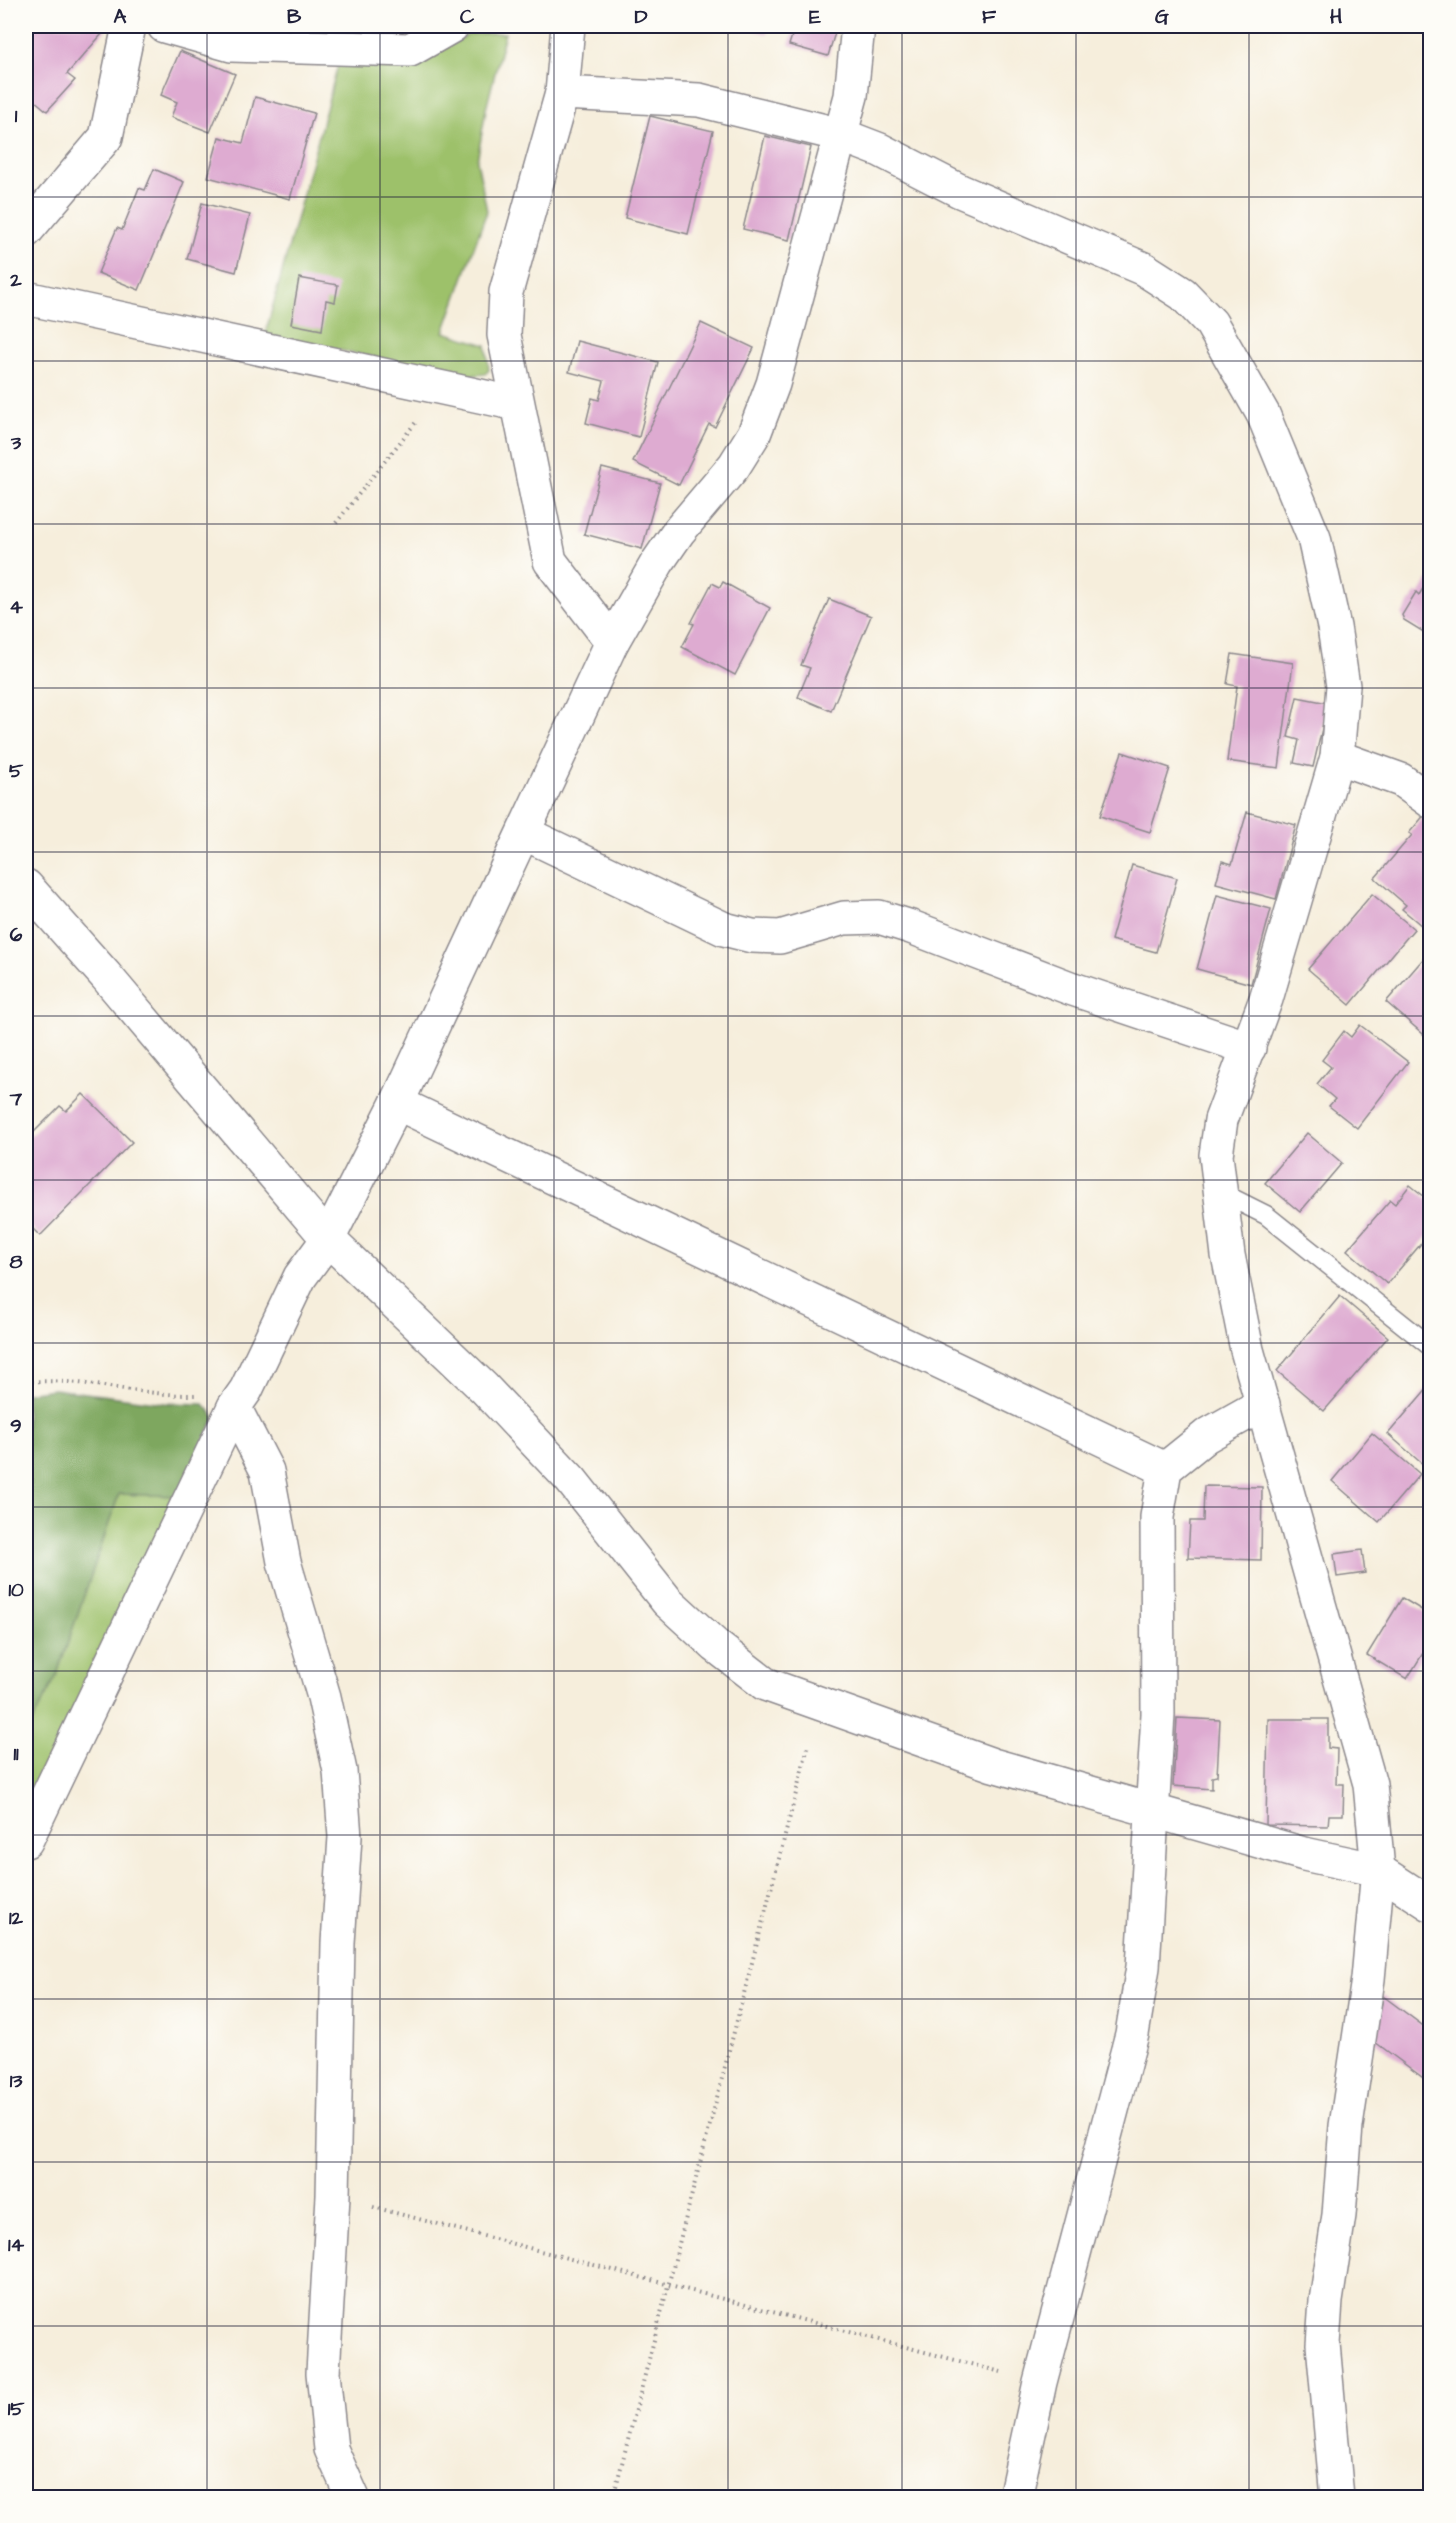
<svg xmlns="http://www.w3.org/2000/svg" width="1456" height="2523" font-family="'Architects Daughter',sans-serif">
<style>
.green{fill:#9dc16b;stroke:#607253;stroke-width:1.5}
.forest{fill:#7ea75f;stroke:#50644d;stroke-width:1.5}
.building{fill:#deabd1}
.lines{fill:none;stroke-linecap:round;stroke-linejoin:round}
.service-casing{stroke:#8c888c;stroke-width:21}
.minor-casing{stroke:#8c888c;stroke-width:36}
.path{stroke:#8c888c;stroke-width:4;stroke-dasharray:1.5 4.5;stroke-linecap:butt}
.service{stroke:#fff;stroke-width:18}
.minor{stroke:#fff;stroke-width:33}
.grid{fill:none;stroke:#22223b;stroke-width:1.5;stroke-opacity:0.55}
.neatline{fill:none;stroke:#22223b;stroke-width:2}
.grid-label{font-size:20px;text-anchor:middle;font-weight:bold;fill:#22223b}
</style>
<rect width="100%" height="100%" fill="#fdfcf7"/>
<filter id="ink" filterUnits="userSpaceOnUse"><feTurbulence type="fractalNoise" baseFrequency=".0167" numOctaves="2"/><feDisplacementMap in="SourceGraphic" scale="12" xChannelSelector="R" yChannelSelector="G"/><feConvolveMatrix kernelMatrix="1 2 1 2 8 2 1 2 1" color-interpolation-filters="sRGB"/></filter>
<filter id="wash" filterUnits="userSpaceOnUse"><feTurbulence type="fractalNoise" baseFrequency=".008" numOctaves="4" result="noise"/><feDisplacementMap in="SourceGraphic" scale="24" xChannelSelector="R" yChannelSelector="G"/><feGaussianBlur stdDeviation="1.35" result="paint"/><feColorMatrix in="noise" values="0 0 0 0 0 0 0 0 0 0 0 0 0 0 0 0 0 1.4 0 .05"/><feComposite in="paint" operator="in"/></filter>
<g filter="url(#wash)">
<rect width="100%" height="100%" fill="#f6eedc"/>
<g class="green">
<polygon points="505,33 486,109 477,161 487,211 444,332 486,345 489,370 485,374 466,376 265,335 339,61 424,60 469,34"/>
<polygon points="119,1494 179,1496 26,1820 26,1733 56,1677"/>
</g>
<polygon class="forest" points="54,1389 164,1403 204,1404 215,1417 179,1496 119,1494 56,1677 26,1733 26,1393"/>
<g id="blocks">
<g class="building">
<polygon points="35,26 109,26 67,74 75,80 47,111 26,93 26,36"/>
<polygon points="738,26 769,26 767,34"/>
<polygon points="795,26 837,26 828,56 789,45"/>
<polygon points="180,51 235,74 210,132 171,117 177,102 161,95"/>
<polygon points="255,97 314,113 290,199 208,177 219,137 243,143"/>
<polygon points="650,116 713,131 688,234 625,218"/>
<polygon points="765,136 811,147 789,240 743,229"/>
<polygon points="154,169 184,182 139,290 98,273 117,228 122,230 139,188 145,190"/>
<polygon points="202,203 250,215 236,272 187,259"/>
<polygon points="299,278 338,285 335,302 326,300 322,330 291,324"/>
<polygon points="701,323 754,348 715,427 709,424 679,485 633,462"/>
<polygon points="577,341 658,362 639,437 586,423 592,398 599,400 604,381 569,372"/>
<polygon points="602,468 660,483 642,549 584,534"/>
<polygon points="1430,577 1430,636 1404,620 1402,615 1416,592 1419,595"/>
<polygon points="723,582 770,608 735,675 682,647 694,624 691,623 712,583 720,587"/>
<polygon points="829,599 871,616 831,711 798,697 810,668 801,665"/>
<polygon points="1232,654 1293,663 1279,768 1227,761 1237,686 1227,684"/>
<polygon points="1297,697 1328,703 1313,767 1294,763 1299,740 1288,737"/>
<polygon points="1122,752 1170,768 1150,832 1100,816"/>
<polygon points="1247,812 1296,825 1276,899 1216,883 1222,861 1232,864"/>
<polygon points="1427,812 1430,816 1430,916 1422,926 1402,909 1406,905 1375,878 1412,835 1409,833"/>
<polygon points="1132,865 1177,878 1156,952 1111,940"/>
<polygon points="1372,894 1414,929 1350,1005 1308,969"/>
<polygon points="1217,895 1271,909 1251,984 1197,969"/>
<polygon points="1430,951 1430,1037 1429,1039 1386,1002"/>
<polygon points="1360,1025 1408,1062 1357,1128 1329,1106 1335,1099 1317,1084 1331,1067 1322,1060 1344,1031 1351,1037"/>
<polygon points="83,1094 132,1142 40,1236 26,1222 28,1178 26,1140 60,1106 66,1111"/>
<polygon points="1307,1133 1342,1163 1300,1212 1265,1183"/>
<polygon points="1410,1185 1430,1201 1430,1224 1426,1230 1430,1233 1387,1284 1347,1250 1390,1200 1395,1204"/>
<polygon points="1340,1296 1388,1337 1324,1411 1277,1371"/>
<polygon points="1429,1386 1430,1464 1427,1468 1388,1434"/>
<polygon points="1372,1433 1420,1474 1379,1522 1332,1481"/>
<polygon points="1204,1486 1262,1487 1261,1560 1188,1558 1190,1521 1203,1521"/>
<polygon points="1362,1550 1365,1573 1337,1577 1334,1554"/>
<polygon points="1402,1598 1430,1615 1430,1642 1407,1679 1367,1655"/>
<polygon points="1177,1718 1220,1720 1217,1776 1212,1777 1212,1789 1173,1786"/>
<polygon points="1268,1719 1328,1719 1328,1748 1337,1749 1336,1784 1344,1784 1343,1815 1329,1815 1328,1826 1266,1825"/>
<polygon points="1383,1996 1430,2031 1430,2083 1375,2042"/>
</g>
</g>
</g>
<g filter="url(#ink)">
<use href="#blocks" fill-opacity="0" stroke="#8c888c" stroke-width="1.5"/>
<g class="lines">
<defs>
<polyline id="service" points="1220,1192 1266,1215 1430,1346"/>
<g id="minor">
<polyline points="164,26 231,45 410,50 452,26"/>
<polyline points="568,26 562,93 506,292 504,335 550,561 612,642"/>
<polyline points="562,93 699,100 841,135 880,150 960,191 1144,269 1183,294 1211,323 1263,414 1314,538 1334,627 1343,686 1337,757 1266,999 1221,1120 1216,1155 1228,1255 1247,1350 1370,1784 1378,1870 1368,1979 1346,2126 1339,2215 1326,2301 1323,2344 1337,2498"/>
<polyline points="26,231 106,137 129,26"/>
<polyline points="26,298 517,404"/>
<polyline points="1337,757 1401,780 1430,801"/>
<polyline points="524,833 724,929 752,936 780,937 844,918 879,917 911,927 1070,988 1249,1048"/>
<polyline points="26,886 106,976 328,1239 484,1388 571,1480 667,1601 716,1646 765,1684 993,1765 1304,1854 1378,1870 1430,1904"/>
<polyline points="397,1103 1165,1469"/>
<polyline points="234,1407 267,1471 284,1562 324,1697 340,1771 345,1837 338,1943 333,2196 323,2373 331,2449 353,2498"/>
<polyline points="26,1841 234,1407 246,1390 300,1277 328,1239 397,1103 612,642 657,563 679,531 734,466 754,434 773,384 851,96 858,26"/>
<polyline points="1015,2498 1040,2382 1132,2034 1143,1967 1158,1714 1157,1517 1165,1469 1206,1436 1263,1404"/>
</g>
</defs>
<use href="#service" class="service-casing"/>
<use href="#minor" class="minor-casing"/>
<g class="path">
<polyline points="336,523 416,422"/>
<path d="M26,1382C82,1377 138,1396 195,1395"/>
<polyline points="373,2207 1001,2372"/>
<polyline points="613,2498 809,1743"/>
</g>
<use href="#service" class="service"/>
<use href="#minor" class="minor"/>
</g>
</g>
<path class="grid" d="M207,26V2498M380,26V2498M554,26V2498M728,26V2498M902,26V2498M1076,26V2498M1249,26V2498M26,197H1430M26,361H1430M26,524H1430M26,688H1430M26,852H1430M26,1016H1430M26,1180H1430M26,1343H1430M26,1507H1430M26,1671H1430M26,1835H1430M26,1999H1430M26,2162H1430M26,2326H1430"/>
<rect width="1456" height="2523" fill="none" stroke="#fdfcf7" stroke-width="66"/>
<rect x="33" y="33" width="1390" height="2457" class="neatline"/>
<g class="grid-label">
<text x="120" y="23">A</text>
<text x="294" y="23">B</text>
<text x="467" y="23">C</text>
<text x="641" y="23">D</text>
<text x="815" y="23">E</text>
<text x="989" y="23">F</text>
<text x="1162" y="23">G</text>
<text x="1336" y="23">H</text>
<text x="16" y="122">1</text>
<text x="16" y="286">2</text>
<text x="16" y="449">3</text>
<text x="16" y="613">4</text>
<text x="16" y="777">5</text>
<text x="16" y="941">6</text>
<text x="16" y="1105">7</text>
<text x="16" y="1268">8</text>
<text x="16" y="1432">9</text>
<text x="16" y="1596">10</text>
<text x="16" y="1760">11</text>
<text x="16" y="1924">12</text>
<text x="16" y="2087">13</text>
<text x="16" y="2251">14</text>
<text x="16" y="2415">15</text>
</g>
</svg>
